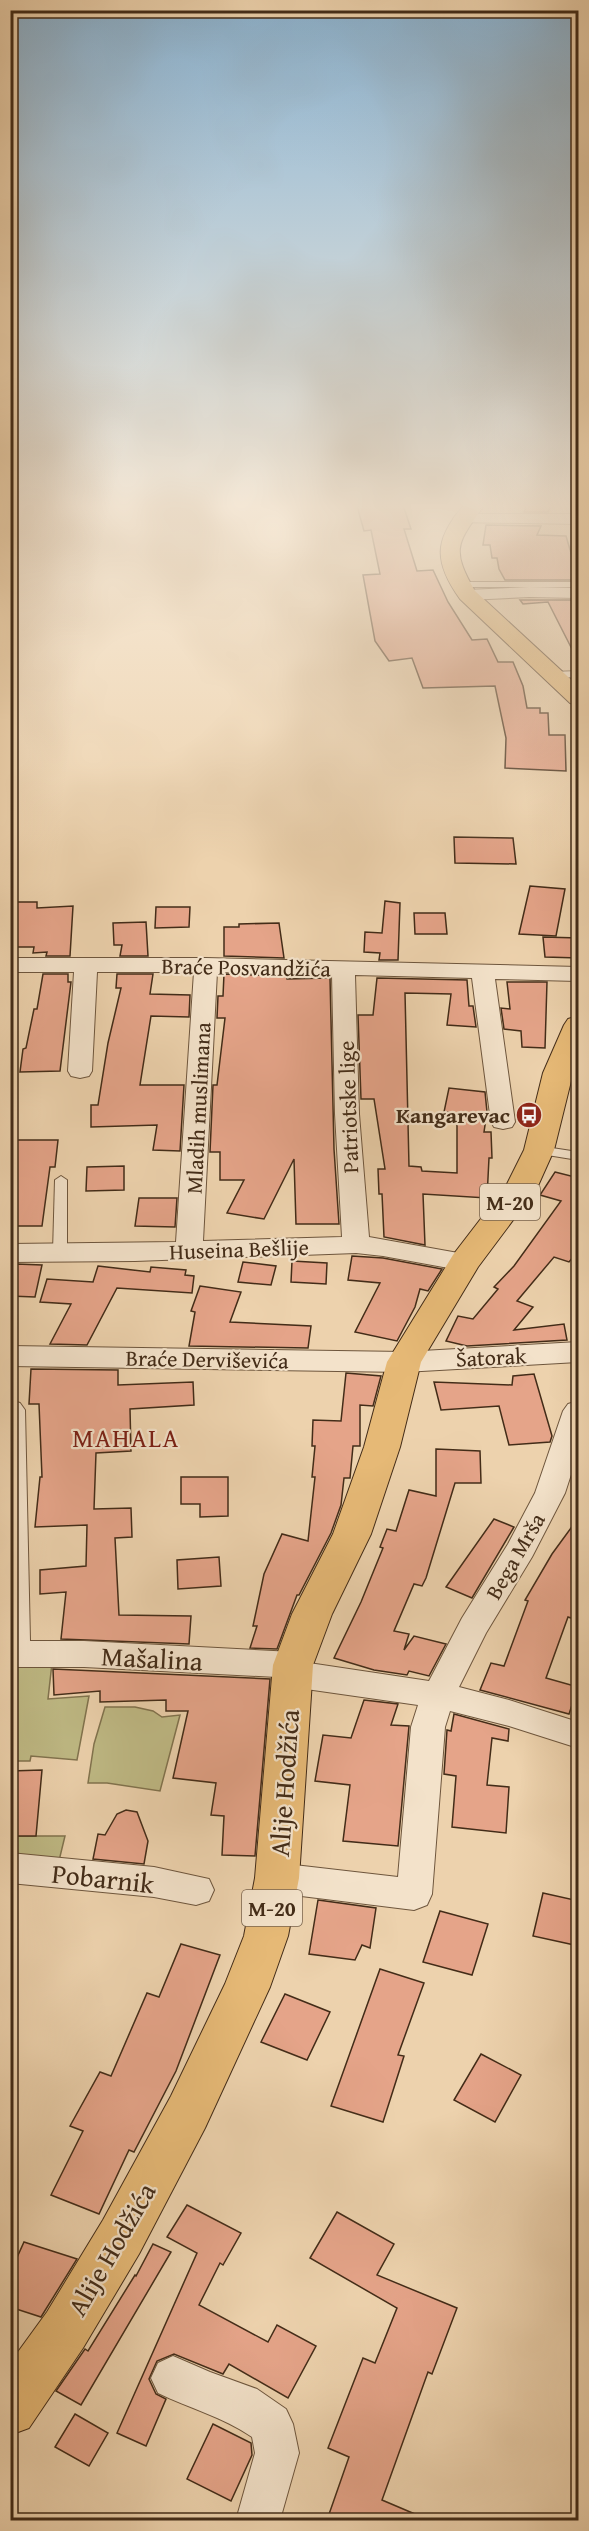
<svg xmlns="http://www.w3.org/2000/svg" width="589" height="2531" font-family="'Gentium Book Plus',serif">
<style>
.green{fill:#bfba85;stroke:#81734e;stroke-width:1.5}
.building{fill:#e5a489;stroke:#432c18;stroke-width:1.5}
.lines{fill:none;stroke-linecap:round;stroke-linejoin:round}
.service-casing{stroke:#6e563d;stroke-width:2}
.minor-casing{stroke:#6e563d;stroke-width:2}
.primary-casing{stroke:#432c18;stroke-width:2}
.service{fill:#f3e2ca;fill-rule:evenodd}
.minor{fill:#f3e2ca;fill-rule:evenodd}
.primary{fill:#e6b976;fill-rule:evenodd}
.labels{text-anchor:middle;dominant-baseline:central;stroke-width:4.5;stroke-linejoin:round;paint-order:stroke}
.shield{fill:#f3e2ca;stroke:#78634d;stroke-width:1.5}
.shield-label{font-size:21px;font-weight:bold;fill:#432c18}
.street-label{font-size:22px;fill:#432c18;stroke:#f3e2ca}
.poi-label{font-size:22px;font-weight:bold;fill:#432c18;stroke:#f3e2ca;text-anchor:end}
.quarter-label{font-size:26px;letter-spacing:1.5px;fill:#7a1f14;stroke:#f3e2ca}
.near-street-label{font-size:27px;fill:#432c18;stroke:#f3e2ca}
</style>
<rect width="100%" height="100%" fill="#edd2ad"/>
<filter id="stains"><feTurbulence type="fractalNoise" baseFrequency=".00333" numOctaves="4"/><feColorMatrix values="0 0 0 0 .2 0 0 0 0 .09 0 0 0 0 .02 0 0 0 .5 -.17"/></filter>
<radialGradient id="worn" r=".72"><stop offset=".6" stop-color="#630" stop-opacity="0"/><stop offset="1" stop-color="#630" stop-opacity=".3"/></radialGradient>
<g class="green">
<polygon points="11,1654 53,1654 48,1699 89,1696 77,1760 31,1756 30,1761 11,1761"/>
<polygon points="105,1707 135,1707 153,1711 162,1717 180,1715 160,1791 107,1783 88,1783 94,1744"/>
<polygon points="10,1836 65,1836 57,1869 11,1862"/>
</g>
<g class="building">
<polygon points="528,504 552,504 548,512 524,512"/>
<polygon points="403,505 411,529 404,529 417,571 433,570 448,602 472,640 487,639 498,662 513,662 523,686 527,708 540,708 540,713 548,713 549,735 565,735 566,771 505,768 506,738 495,686 423,688 412,658 389,661 375,641 363,575 380,574 371,530 364,531 357,506"/>
<polygon points="486,525 541,526 537,535 566,536 579,580 505,580 499,569 497,558 492,558 490,545 483,545"/>
<polygon points="520,600 579,600 579,663 548,602 523,604"/>
<polygon points="454,837 513,838 516,864 455,863"/>
<polygon points="530,886 565,889 556,936 519,934"/>
<polygon points="385,901 400,903 398,960 379,960 380,953 364,952 365,932 382,933"/>
<polygon points="10,902 37,902 37,908 73,906 70,956 46,956 47,952 33,953 34,947 10,947"/>
<polygon points="156,907 190,907 189,927 155,928"/>
<polygon points="414,913 445,913 447,934 415,934"/>
<polygon points="146,922 148,956 120,956 122,945 114,945 113,923"/>
<polygon points="279,923 284,958 224,956 224,927 239,927 239,924"/>
<polygon points="543,937 579,938 579,958 545,957"/>
<polygon points="43,974 68,974 68,982 71,982 60,1071 20,1072 23,1049 26,1048 34,1009 37,1009"/>
<polygon points="117,974 153,974 150,994 190,995 189,1017 151,1016 140,1085 184,1085 180,1151 153,1150 157,1125 91,1127 91,1105 98,1105 108,1043 121,988 116,988"/>
<polygon points="224,974 286,976 287,979 330,978 334,1149 339,1224 296,1224 294,1159 264,1219 227,1213 244,1180 220,1180 220,1152 210,1152 213,1085 217,1085 225,1018 217,1018 218,996 223,996"/>
<polygon points="377,978 467,980 469,1006 473,1006 476,1027 447,1025 451,994 405,993 409,1166 421,1167 422,1171 457,1173 457,1113 444,1112 449,1088 485,1092 487,1112 484,1132 491,1132 492,1158 489,1158 487,1198 423,1194 425,1245 384,1237 382,1194 379,1194 378,1169 385,1169 374,1099 361,1099 358,1015 373,1015"/>
<polygon points="507,982 547,982 545,1048 522,1047 521,1031 504,1029 501,1008 510,1009"/>
<polygon points="10,1140 58,1140 55,1167 50,1167 42,1226 10,1226"/>
<polygon points="124,1166 124,1190 86,1191 87,1167"/>
<polygon points="555,1172 579,1178 579,1250 569,1262 554,1257 517,1301 533,1307 514,1330 564,1324 567,1340 467,1346 446,1341 458,1316 473,1319 498,1289 494,1287 514,1266 561,1201 540,1195"/>
<polygon points="139,1198 177,1198 175,1227 135,1226"/>
<polygon points="352,1256 383,1258 442,1269 428,1291 420,1289 415,1307 397,1341 355,1332 380,1283 348,1280"/>
<polygon points="292,1261 327,1263 326,1284 291,1282"/>
<polygon points="243,1262 276,1266 271,1285 238,1282"/>
<polygon points="16,1264 42,1265 35,1297 10,1296"/>
<polygon points="98,1266 150,1272 151,1267 186,1270 185,1275 194,1276 192,1293 117,1288 87,1345 50,1344 71,1304 40,1302 47,1279 93,1282"/>
<polygon points="200,1286 241,1292 230,1322 311,1326 308,1348 189,1346 195,1312 191,1311"/>
<polygon points="31,1369 118,1370 118,1385 193,1382 194,1405 130,1409 131,1451 96,1453 94,1509 131,1508 132,1537 115,1538 119,1615 191,1616 189,1644 61,1639 66,1592 40,1594 40,1570 86,1566 87,1525 35,1527 40,1477 42,1477 39,1404 29,1404"/>
<polygon points="346,1373 381,1376 373,1406 360,1405 360,1446 353,1446 350,1478 344,1478 341,1505 331,1533 299,1595 297,1595 277,1649 250,1648 257,1626 253,1626 264,1574 282,1534 308,1541 315,1477 312,1477 315,1446 312,1446 313,1420 341,1421"/>
<polygon points="534,1374 552,1436 550,1442 509,1445 499,1406 441,1410 434,1382 512,1385 513,1376"/>
<polygon points="436,1449 480,1451 481,1483 455,1483 426,1578 422,1586 414,1584 394,1631 409,1634 404,1650 414,1636 446,1644 429,1676 409,1671 407,1675 374,1670 334,1658 361,1602 383,1548 380,1547 387,1529 396,1531 409,1490 436,1496"/>
<polygon points="181,1477 228,1477 228,1516 200,1517 200,1504 181,1504"/>
<polygon points="579,1517 579,1605 571,1618 568,1617 546,1678 578,1687 569,1714 480,1690 491,1663 504,1666 528,1601 525,1600 552,1554"/>
<polygon points="494,1519 514,1527 472,1598 446,1587"/>
<polygon points="219,1557 221,1586 178,1589 177,1560"/>
<polygon points="53,1669 270,1679 255,1856 222,1855 224,1816 211,1815 216,1783 173,1778 188,1711 166,1711 166,1700 100,1702 100,1691 54,1695"/>
<polygon points="364,1700 398,1704 391,1725 409,1726 398,1846 343,1841 350,1785 315,1781 323,1735 351,1738"/>
<polygon points="454,1714 509,1729 508,1741 492,1738 487,1785 509,1787 506,1833 452,1827 456,1776 444,1774 447,1730 451,1731"/>
<polygon points="42,1770 36,1836 10,1836 10,1771"/>
<polygon points="126,1810 137,1812 148,1841 144,1864 93,1859 98,1834 105,1835 117,1814"/>
<polygon points="543,1893 579,1901 579,1946 533,1936"/>
<polygon points="318,1900 376,1908 370,1948 362,1945 355,1960 309,1954"/>
<polygon points="440,1911 488,1924 472,1975 423,1962"/>
<polygon points="181,1944 220,1955 176,2071 134,2152 129,2150 99,2214 51,2195 83,2131 70,2126 100,2072 111,2076 147,1993 159,1997"/>
<polygon points="380,1969 424,1983 398,2055 404,2056 383,2122 331,2106"/>
<polygon points="285,1994 330,2012 307,2060 261,2042"/>
<polygon points="481,2054 521,2075 495,2122 454,2100"/>
<polygon points="187,2205 241,2233 223,2265 220,2263 199,2305 268,2342 277,2325 316,2346 288,2398 229,2364 223,2374 174,2354 157,2361 149,2379 156,2394 166,2399 146,2446 117,2433 197,2253 167,2237"/>
<polygon points="337,2212 394,2244 377,2275 457,2308 432,2374 428,2372 382,2500 429,2520 327,2520 349,2457 328,2448 363,2358 375,2363 397,2308 310,2258"/>
<polygon points="24,2242 77,2259 41,2317 10,2307 10,2273"/>
<polygon points="153,2244 171,2252 81,2405 56,2391 85,2349 88,2351 135,2275 136,2276"/>
<polygon points="75,2414 108,2433 89,2466 55,2447"/>
<polygon points="213,2424 251,2443 252,2455 231,2501 187,2479"/>
</g>
<g class="lines">
<defs>
<g id="service">
<polygon points="461,582 578,582 578,587 458,587 457,585"/>
<polygon points="578,671 578,677 553,678 548,675 553,672"/>
<polygon points="539,1146 578,1152 578,1160 535,1153 533,1150"/>
<polygon points="61,1176 67,1180 67,1252 60,1256 53,1252 55,1180"/>
</g>
<g id="minor">
<polygon points="461,514 578,514 578,524 455,522 453,519 455,516"/>
<polygon points="529,587 578,588 578,598 529,597 467,600 461,599 458,595 461,591 467,590"/>
<path d="M10,958H206L578,967V981L495,979L515,1122L512,1127L503,1129L494,1127L491,1122L472,978L355,975L359,1114L369,1237L475,1256L478,1262L475,1268L465,1271L383,1256L356,1253L135,1261L10,1262V1244L176,1242L194,972H97L92,1071L89,1076L80,1078L71,1076L68,1071L74,972H10ZM217,972L332,975L335,1114L342,1237L203,1241Z"/>
<polygon points="578,1342 578,1362 404,1372 10,1366 10,1346 404,1352"/>
<polygon points="10,1400 20,1403 25,1410 30,1641 84,1641 293,1652 305,1656 309,1663 429,1681 462,1618 508,1544 535,1493 563,1411 568,1404 578,1401 578,1453 565,1493 532,1557 486,1633 459,1687 509,1700 578,1722 578,1748 509,1726 450,1711 445,1727 432,1894 427,1905 414,1910 277,1893 264,1889 259,1878 264,1867 277,1863 398,1877 411,1727 418,1705 292,1687 280,1683 277,1677 84,1667 10,1667"/>
<polygon points="10,1853 154,1867 209,1879 214,1890 209,1901 196,1905 154,1897 10,1883"/>
<path d="M173,2356L210,2372L257,2389L286,2409L293,2424L299,2453L280,2520H236L255,2453L252,2437C223,2417 189,2408 158,2393L151,2378L158,2363Z"/>
</g>
<g id="primary">
<path d="M465,504H485C459,542 449,547 475,591L578,686V705L570,703L460,599C433,561 434,539 465,504Z"/>
<polygon points="578,1016 578,1059 573,1073 554,1150 537,1188 478,1267 421,1362 400,1447 371,1534 332,1614 313,1665 299,1878 288,1936 270,1987 205,2128 139,2254 83,2348 29,2428 10,2435 10,2363 47,2312 103,2220 171,2096 225,1984 244,1936 255,1878 273,1665 292,1614 333,1534 364,1447 387,1362 453,1255 506,1186 524,1150 543,1073 564,1025 568,1019"/>
</g>
</defs>
<use href="#service" class="service-casing"/>
<use href="#minor" class="minor-casing"/>
<use href="#primary" class="primary-casing"/>
<use href="#service" class="service"/>
<use href="#minor" class="minor"/>
<use href="#primary" class="primary"/>
</g>
<linearGradient id="sky" x2="0" y2="1"><stop stop-color="#8ab4d4"/><stop offset="0.59" stop-color="#f7ebda"/><stop offset="1" stop-color="#f7ebda" stop-opacity="0"/></linearGradient>
<rect width="589" height="858" fill="url(#sky)"/>
<defs>
<symbol id="bus-disc" viewBox="-11 -11 22 22"><circle r="9.5" fill="#8f2418" stroke="#f3e2ca"/><path d="M-5-6H5V4H4V6H2V4H-2V6H-4V4H-5ZM-3.5-4V0h7V-4ZM-3.5 1.2v1.5H-2V1.2ZM2 1.2v1.5H3.5V1.2Z" fill="#fff"/></symbol>
</defs>
<g fill-rule="evenodd">
<use href="#bus-disc" x="514" y="1100" width="30" height="30"/>
</g>
<g class="labels">
<g class="shield">
<rect x="480" y="1184" width="60" height="36" rx="4.5"/>
<rect x="242" y="1890" width="60" height="36" rx="4.5"/>
</g>
<g class="shield-label">
<text x="510" y="1202">M-20</text>
<text x="272" y="1908">M-20</text>
</g>
<g class="street-label">
<text transform="translate(246 967) rotate(1)">Braće Posvandžića</text>
<text transform="translate(348 1107) rotate(-92)">Patriotske lige</text>
<text transform="translate(198 1108) rotate(-87)">Mladih muslimana</text>
<text transform="translate(239 1249) rotate(-2)">Huseina Bešlije</text>
<text transform="translate(491 1357) rotate(-3)">Šatorak</text>
<text transform="translate(207 1359) rotate(1)">Braće Derviševića</text>
<text transform="translate(515 1556) rotate(-60)">Bega Mrša</text>
</g>
<g class="poi-label">
<text x="510" y="1115">Kangarevac</text>
</g>
<g class="quarter-label">
<text x="126" y="1437">MAHALA</text>
</g>
<g class="near-street-label">
<text transform="translate(152 1658) rotate(3)">Mašalina</text>
<text transform="translate(284 1783) rotate(-86)">Alije Hodžića</text>
<text transform="translate(103 1878) rotate(6)">Pobarnik</text>
<text transform="translate(111 2249) rotate(-60)">Alije Hodžića</text>
</g>
</g>
<rect width="589" height="2531" fill="none" stroke="#edd2ad" stroke-width="36"/>
<rect x="12" y="12" width="565" height="2507" fill="none" stroke="#432c18" stroke-width="3"/>
<rect x="18" y="18" width="553" height="2495" fill="none" stroke="#432c18" stroke-width="1.5"/>
<rect width="100%" height="100%" filter="url(#stains)"/>
<rect width="100%" height="100%" fill="url(#worn)"/>
</svg>
